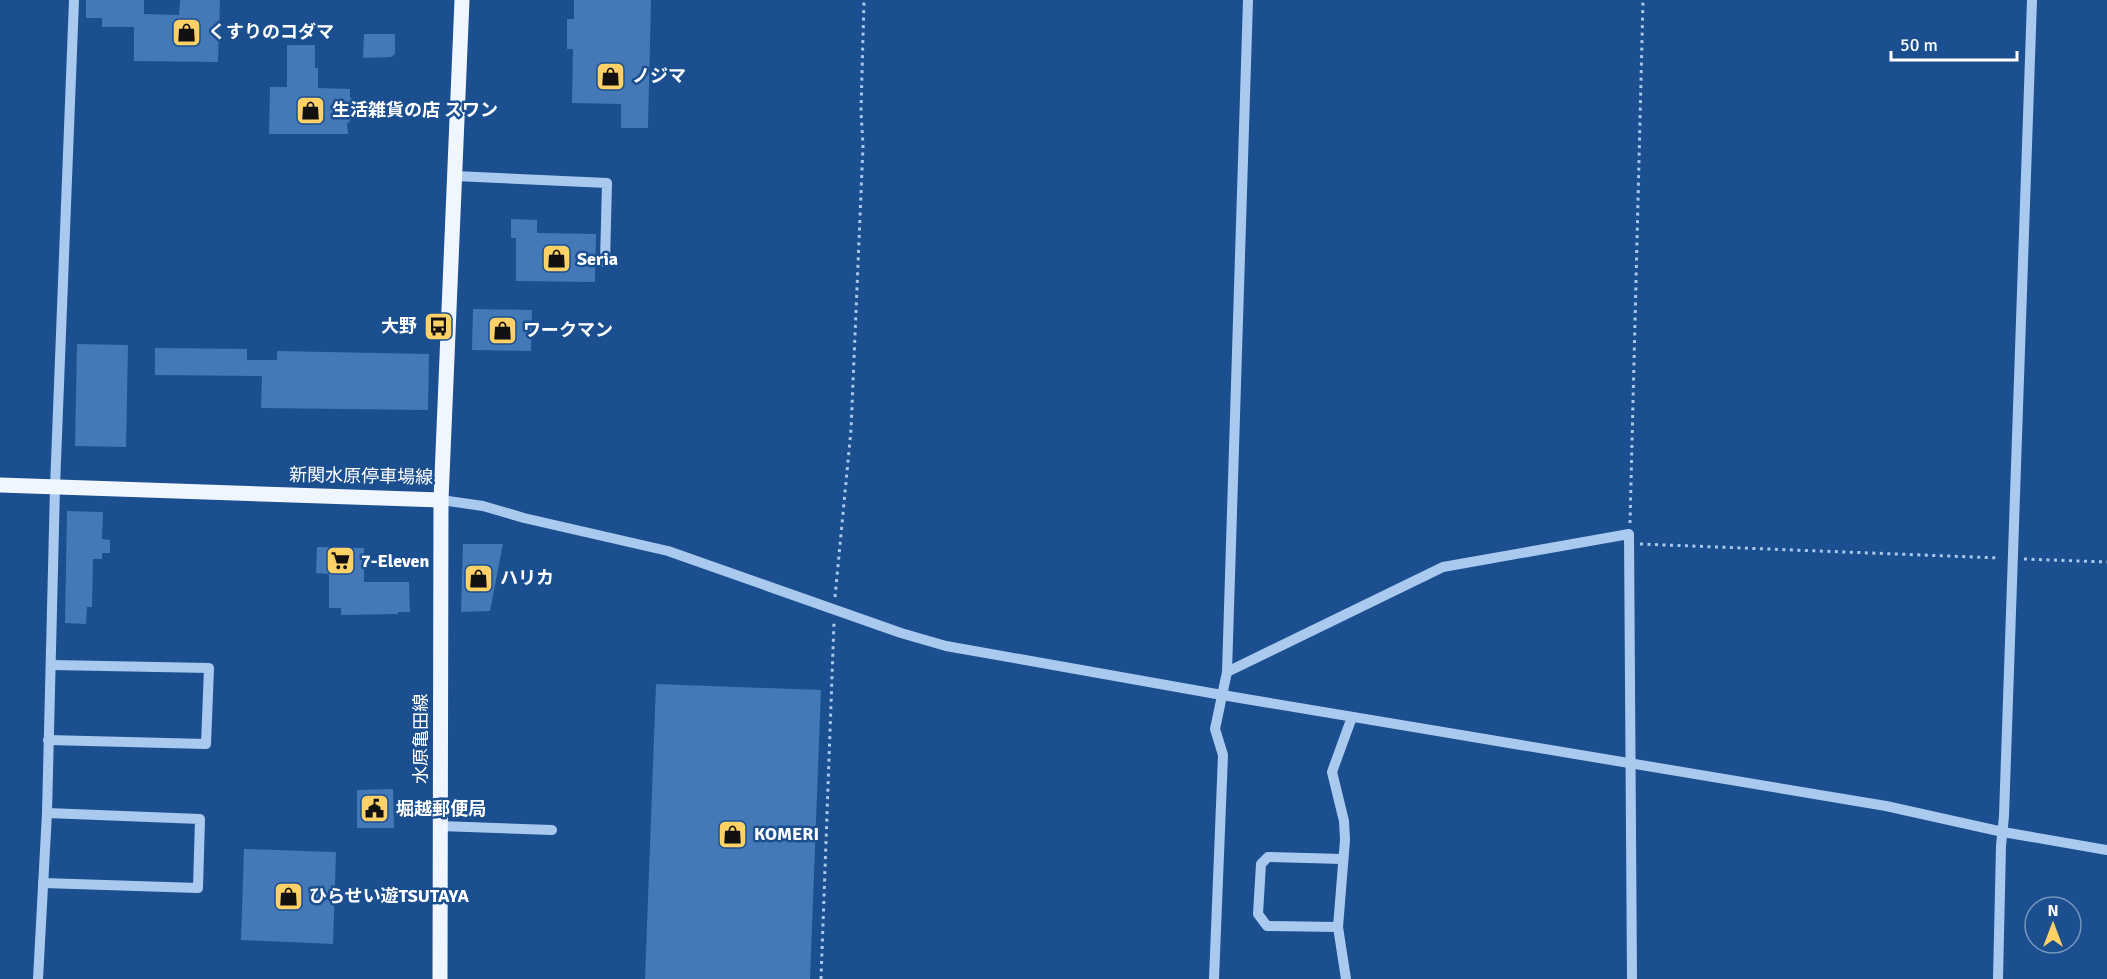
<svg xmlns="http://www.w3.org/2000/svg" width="2107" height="979" font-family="Signika,'Noto Sans JP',sans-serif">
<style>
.building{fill:#4478b7}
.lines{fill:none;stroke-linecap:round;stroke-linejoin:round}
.path{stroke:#a9c9ee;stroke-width:3;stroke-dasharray:3 4.5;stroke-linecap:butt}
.minor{stroke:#a9c9ee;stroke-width:10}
.major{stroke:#f0f6ff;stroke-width:15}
.labels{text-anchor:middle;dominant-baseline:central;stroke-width:5;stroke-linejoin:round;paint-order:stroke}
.poi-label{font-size:18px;font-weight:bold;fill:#fff;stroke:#1b4f8f;text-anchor:start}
.street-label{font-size:18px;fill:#fff;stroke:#1b4f8f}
</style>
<rect width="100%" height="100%" fill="#1b4f8f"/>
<g class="building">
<polygon points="86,0 144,0 144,14 179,15 180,0 220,0 218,62 134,61 134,27 102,27 102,18 86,18"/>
<polygon points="574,0 651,0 648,128 621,128 621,104 572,103 573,49 567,49 567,19 574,19"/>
<polygon points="364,34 395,34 395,54 391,57 363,58"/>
<polygon points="287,45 315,45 315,68 318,68 318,88 350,89 350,97 354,101 352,118 347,124 348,134 269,134 270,87 287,87"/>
<polygon points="511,219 537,220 537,233 596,234 595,282 516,281 516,238 511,238"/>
<polygon points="473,309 532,310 531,351 472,350"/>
<polygon points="77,344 128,345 126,447 75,446"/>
<polygon points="155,348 247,349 247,360 277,360 277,351 429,354 428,410 261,408 262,376 155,375"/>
<polygon points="67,511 103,512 102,539 110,540 110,553 102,553 102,559 93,559 92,607 87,607 86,624 65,623"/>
<polygon points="463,544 503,544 490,611 461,612"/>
<polygon points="317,547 364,548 364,582 409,582 410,612 398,612 398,614 341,615 341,608 329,608 329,574 316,573"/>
<polygon points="656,684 821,690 810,979 645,979"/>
<polygon points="393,789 394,828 357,828 357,790"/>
<polygon points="244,849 336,852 333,944 241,940"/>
</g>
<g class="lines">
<g class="path">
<polyline points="1630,523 1643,0"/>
<polyline points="1640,544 1999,558"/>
<polyline points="2024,559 2107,562"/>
<polyline points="835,597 851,430 863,146 861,111 864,0"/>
<polyline points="821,979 834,622"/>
</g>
<g class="minor">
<polyline points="455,176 607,183 605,262"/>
<polyline points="441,500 483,506 524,518 668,551 901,633 946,646 1222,695 1886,806 2003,832 2107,850"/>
<polyline points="1227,672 1443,567 1629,534 1632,979"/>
<polyline points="48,740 206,744 209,668 52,665"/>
<polyline points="440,826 552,830"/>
<polyline points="43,883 198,888 200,819 47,813"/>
<polyline points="1338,927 1267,926 1258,914 1261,864 1268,857 1343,859"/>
<polyline points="38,979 47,813 55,487 74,0"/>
<polyline points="1214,979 1223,755 1215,729 1227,672 1248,0"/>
<polyline points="1346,979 1338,927 1345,840 1344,821 1332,772 1352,717"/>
<polyline points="1998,979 2001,846 2004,816 2032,0"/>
</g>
<g class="major">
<polyline points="0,485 441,500"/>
<polyline points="440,979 441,500 462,0"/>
</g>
</g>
<defs>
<symbol id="shop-square" viewBox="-11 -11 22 22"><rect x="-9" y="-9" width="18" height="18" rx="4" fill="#ffd166" stroke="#1b4f8f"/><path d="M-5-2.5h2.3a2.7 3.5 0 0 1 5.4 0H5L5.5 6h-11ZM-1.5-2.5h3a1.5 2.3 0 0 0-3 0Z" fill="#111"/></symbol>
<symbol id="bus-square" viewBox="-11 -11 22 22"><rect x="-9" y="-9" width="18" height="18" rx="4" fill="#ffd166" stroke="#1b4f8f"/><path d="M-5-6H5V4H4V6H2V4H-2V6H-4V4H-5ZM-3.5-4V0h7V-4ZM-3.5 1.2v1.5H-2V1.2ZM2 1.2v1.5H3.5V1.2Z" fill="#111"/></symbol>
<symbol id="supermarket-square" viewBox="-11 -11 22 22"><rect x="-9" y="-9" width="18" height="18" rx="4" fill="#ffd166" stroke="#1b4f8f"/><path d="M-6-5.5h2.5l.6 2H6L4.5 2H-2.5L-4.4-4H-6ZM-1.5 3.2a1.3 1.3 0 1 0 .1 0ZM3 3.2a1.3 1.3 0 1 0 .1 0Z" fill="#111"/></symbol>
<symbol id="civic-square" viewBox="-11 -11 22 22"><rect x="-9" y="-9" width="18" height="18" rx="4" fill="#ffd166" stroke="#1b4f8f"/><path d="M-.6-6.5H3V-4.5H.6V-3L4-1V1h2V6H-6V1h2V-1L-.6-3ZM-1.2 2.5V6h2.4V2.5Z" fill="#111"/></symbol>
</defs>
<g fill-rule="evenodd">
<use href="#shop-square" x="170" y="16" width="33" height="33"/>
<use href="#shop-square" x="594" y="60" width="33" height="33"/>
<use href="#shop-square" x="294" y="94" width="33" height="33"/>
<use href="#shop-square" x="540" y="242" width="33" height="33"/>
<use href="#bus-square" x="422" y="310" width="33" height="33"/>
<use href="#shop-square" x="486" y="314" width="33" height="33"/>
<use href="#supermarket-square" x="324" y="544" width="33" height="33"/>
<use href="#shop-square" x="462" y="562" width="33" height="33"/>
<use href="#civic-square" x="358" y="792" width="33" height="33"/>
<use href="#shop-square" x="716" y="818" width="33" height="33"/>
<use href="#shop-square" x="272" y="880" width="33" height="33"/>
</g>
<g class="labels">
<g class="poi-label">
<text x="208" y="32">くすりのコダマ</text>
<text x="632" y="76">ノジマ</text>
<text x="332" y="110">生活雑貨の店 スワン</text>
<text x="577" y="259">Seria</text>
<text x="417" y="326" text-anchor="end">大野</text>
<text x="523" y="330">ワークマン</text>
<text x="361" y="561">7-Eleven</text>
<text x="500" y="578">ハリカ</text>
<text x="396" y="809">堀越郵便局</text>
<text x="754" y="834">KOMERI</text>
<text x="309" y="896">ひらせい遊TSUTAYA</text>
</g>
<g class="street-label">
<text transform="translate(361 476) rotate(1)">新関水原停車場線</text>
<text transform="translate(421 739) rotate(-90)">水原亀田線</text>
</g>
</g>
<g transform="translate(2053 925)"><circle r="28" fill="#1b4f8f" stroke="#7695bc" stroke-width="1.5"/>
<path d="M0-4.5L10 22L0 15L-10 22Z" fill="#ffd166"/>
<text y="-9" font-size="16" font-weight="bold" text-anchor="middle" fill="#ffffff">N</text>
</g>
<path d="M1891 51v9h126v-9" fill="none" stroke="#ffffff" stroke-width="3"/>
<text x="1900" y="51" font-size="18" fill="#ffffff" stroke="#1b4f8f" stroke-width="4.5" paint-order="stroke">50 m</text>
</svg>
